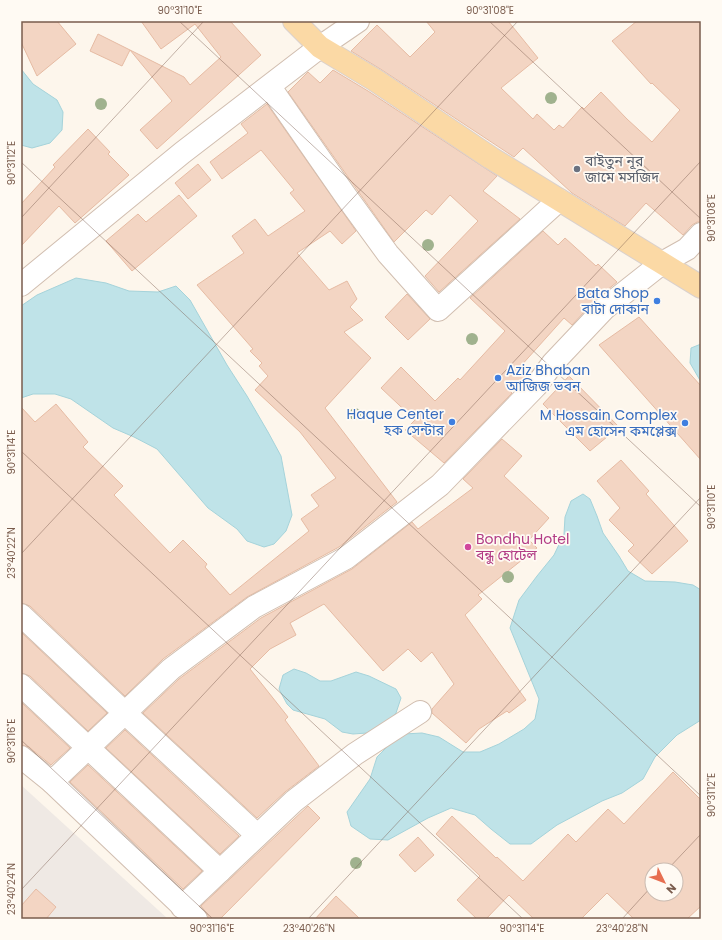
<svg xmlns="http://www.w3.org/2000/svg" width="722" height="940" font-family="Poppins,'Noto Sans Bengali',sans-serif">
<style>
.industrial{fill:#efe9e4}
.water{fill:#bfe3e8;stroke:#a5d3da}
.building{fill:#f3d5c3;stroke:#e6bba3;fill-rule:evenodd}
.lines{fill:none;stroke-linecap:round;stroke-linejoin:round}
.minor-casing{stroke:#d1beb0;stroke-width:24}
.major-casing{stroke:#dad1cd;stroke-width:24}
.minor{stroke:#fff;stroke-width:22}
.major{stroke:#fbd9a5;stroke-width:22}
.tree{fill:#a0b28e}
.ticks{fill:none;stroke:#7a5c4d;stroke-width:1;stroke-opacity:0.45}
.worship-dot{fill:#6b7280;stroke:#fffaf3;stroke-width:1.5}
.shop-dot{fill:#3f7fe0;stroke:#fffaf3;stroke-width:1.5}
.hotel-dot{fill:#d1479c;stroke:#fffaf3;stroke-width:1.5}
.labels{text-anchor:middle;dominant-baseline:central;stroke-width:3.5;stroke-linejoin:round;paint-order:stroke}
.worship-label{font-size:14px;fill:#5b616d;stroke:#fffaf3;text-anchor:start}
.shop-label{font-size:14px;fill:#366cbe;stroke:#fffaf3;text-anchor:end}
.hotel-label{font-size:14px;fill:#b23c85;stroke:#fffaf3;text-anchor:start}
.neatline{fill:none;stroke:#7a5c4d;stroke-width:1.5}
.ticks-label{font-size:10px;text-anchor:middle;fill:#7a5c4d}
</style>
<rect width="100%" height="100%" fill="#fdf6ec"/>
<polygon class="industrial" points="21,785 168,919 21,919"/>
<g class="water">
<polygon points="21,69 33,84 57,100 63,112 62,130 50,143 32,148 21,145"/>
<polygon points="76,278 106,283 129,291 158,292 176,286 190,300 227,365 247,396 268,432 281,456 292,515 286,531 274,544 264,547 247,541 237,529 208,508 157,449 134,437 113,428 71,399 55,394 33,394 21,398 21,306 37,295"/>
<polygon points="701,344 701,382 690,363 691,348"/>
<polygon points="583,494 590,499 597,516 603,533 619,556 628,571 645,581 675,582 693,585 701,590 701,720 677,735 655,757 643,779 622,793 602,801 557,825 531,844 510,844 491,829 475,815 451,808 428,818 388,840 370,839 351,826 347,812 370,779 377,757 388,746 404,734 422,733 439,737 463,752 480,752 499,744 524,729 535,719 539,699 510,628 519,600 537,576 554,555 564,534 565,517 571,501"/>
<polygon points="294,669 306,673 320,681 331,681 356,672 369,676 396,689 401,698 396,713 383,727 367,733 353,734 342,732 325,719 293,710 287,704 279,689 283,675"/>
</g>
<g class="building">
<polygon points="21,21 57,21 76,44 37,76 21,42"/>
<polygon points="141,21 230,21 261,55 157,149 140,130 172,101 130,50 122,66 90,51 98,34 184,77 190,85 221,57 195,24 161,49"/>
<polygon points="426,21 508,21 538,58 501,88 533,119 537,114 554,130 559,125 563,128 582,107 584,109 601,92 627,119 652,142 680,110 652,83 651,84 612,41 637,21 701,21 701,222 697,222 692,225 683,235 646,203 625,226 572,193 523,148 514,157 382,70 351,51 377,25 410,57 435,32"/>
<polygon points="333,70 368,91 497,176 483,191 520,219 439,292 425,276 478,221 450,195 432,215 426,210 394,242 288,92 308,72 320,83"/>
<polygon points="267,104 356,231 342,244 330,231 297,253 329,290 347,281 357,299 350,307 363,320 344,332 371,358 325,408 397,502 339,547 247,597 163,659 125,696 30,606 21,603 21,407 35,422 56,404 88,442 83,447 123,486 114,495 170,553 183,540 207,564 205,567 230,595 309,531 301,519 319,506 311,495 336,478 300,432 255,390 268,376 259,366 262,363 250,351 253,349 197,285 244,253 232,236 255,219 268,236 305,211 290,193 294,190 261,150 222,179 210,162 248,133 241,124"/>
<polygon points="88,129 110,152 108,154 129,175 75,223 59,206 21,246 21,204 55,167 53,165"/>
<polygon points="198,164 211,180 188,199 175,183"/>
<polygon points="179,195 197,216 132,271 106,241 138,214 146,222"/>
<polygon points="543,231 558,245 565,238 596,266 598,264 617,282 596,299 572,325 564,318 519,368 526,375 510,391 512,393 444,463 405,430 415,420 381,388 401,367 435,401 458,378 460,380 505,331 470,298"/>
<polygon points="407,294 430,319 408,340 385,317"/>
<polygon points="639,317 701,386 701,460 599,345"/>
<polygon points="569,376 619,427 590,451 543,404"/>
<polygon points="502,439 522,456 504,476 549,518 529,540 537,548 478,595 482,599 465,615 526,700 509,713 507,711 479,729 466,743 432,713 432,709 454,684 432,652 421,662 408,649 383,671 324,604 290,623 296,635 270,649 250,669 288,717 285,720 319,766 285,792 257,818 143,713 179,679 261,618 352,569 412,522 418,529 473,488 463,479"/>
<polygon points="621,460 649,491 646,494 688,541 652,574 628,551 634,545 609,520 620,508 597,481"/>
<polygon points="21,632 107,713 88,731 30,676 21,673"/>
<polygon points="21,702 70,748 51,765 29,747 21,745"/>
<polygon points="125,730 239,836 220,854 106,748"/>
<polygon points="88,765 202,871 183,889 70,782"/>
<path d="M673,772L701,800V906L687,919H634L607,893L581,919H534L509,895L486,919H477L457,900L480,876L436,834L452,816L496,858L497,857L523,881L568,834L576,842L608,809L624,824ZM652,870H676V894H652Z"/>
<polygon points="308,806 320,818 220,919 208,919 208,915 201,906"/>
<polygon points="418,837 434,855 415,872 399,855"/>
<polygon points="36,889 56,907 46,919 21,919 21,906"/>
<polygon points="336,896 360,919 315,919"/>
</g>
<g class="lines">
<defs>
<g id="minor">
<polyline points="270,87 345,195 388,254 438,310 559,200"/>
<polyline points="21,285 182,153 320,47 358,21"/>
<polyline points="21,615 125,713 257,835"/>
<polyline points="21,685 220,871"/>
<polyline points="21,757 52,782 196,919"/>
<polyline points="52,782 171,669 254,607 346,558 440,485 536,386 553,363 605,308 662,263 687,249 701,234"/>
<polyline points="182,907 294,801 355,754 420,712"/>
</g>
<polyline id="major" points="294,21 320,47 375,80 491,158 701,287"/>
</defs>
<use href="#minor" class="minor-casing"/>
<use href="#major" class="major-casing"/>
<use href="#minor" class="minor"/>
<use href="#major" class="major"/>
</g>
<g class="tree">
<circle cx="551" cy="98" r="6"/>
<circle cx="101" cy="104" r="6"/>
<circle cx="428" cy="245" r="6"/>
<circle cx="472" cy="339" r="6"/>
<circle cx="355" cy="414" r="6"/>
<circle cx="508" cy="577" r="6"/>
<circle cx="356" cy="863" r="6"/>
</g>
<path class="ticks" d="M179,21L701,507M489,21L701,219M21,162L701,796M21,218L204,21M21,451L523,919M21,554L518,21M21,740L213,919M667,870L701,834M21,890L701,161M308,919L701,497M622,919L652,886"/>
<circle class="worship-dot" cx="577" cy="169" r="4"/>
<g class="shop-dot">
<circle cx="657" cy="301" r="4"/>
<circle cx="498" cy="378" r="4"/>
<circle cx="452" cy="422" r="4"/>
<circle cx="685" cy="423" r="4"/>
</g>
<circle class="hotel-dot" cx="468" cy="547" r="4"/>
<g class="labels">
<g class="worship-label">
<text x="585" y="161">বাইতুন নূর<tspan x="585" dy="16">জামে মসজিদ</tspan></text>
</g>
<g class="shop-label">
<text x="649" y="293">Bata Shop<tspan x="649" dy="16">বাটা দোকান</tspan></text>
<text x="506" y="370" text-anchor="start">Aziz Bhaban<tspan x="506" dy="16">আজিজ ভবন</tspan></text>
<text x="444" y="414">Haque Center<tspan x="444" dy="16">হক সেন্টার</tspan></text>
<text x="677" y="415">M Hossain Complex<tspan x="677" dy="16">এম হোসেন কমপ্লেক্স</tspan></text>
</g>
<g class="hotel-label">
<text x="476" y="539">Bondhu Hotel<tspan x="476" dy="16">বন্ধু হোটেল</tspan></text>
</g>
</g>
<rect width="722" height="940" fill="none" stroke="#fffaf3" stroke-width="44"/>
<g transform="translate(664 882) rotate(133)"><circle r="19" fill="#fffaf3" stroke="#cabbb1"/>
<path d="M0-3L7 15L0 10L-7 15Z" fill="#e76f51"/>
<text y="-6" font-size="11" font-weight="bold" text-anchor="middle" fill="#7a5c4d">N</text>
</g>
<rect x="22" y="22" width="678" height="896" class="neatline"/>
<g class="ticks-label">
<text x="180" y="14">90°31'10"E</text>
<text x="490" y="14">90°31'08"E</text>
<text transform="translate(11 163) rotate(-90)" y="4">90°31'12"E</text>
<text transform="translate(711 218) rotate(-90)" y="4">90°31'08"E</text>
<text transform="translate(11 452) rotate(-90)" y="4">90°31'14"E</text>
<text transform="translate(711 507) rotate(-90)" y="4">90°31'10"E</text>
<text transform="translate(11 553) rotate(-90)" y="4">23°40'22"N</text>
<text transform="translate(11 741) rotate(-90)" y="4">90°31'16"E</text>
<text transform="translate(711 795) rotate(-90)" y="4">90°31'12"E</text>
<text transform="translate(11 889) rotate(-90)" y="4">23°40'24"N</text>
<text x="212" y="932">90°31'16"E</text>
<text x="309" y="932">23°40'26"N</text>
<text x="522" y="932">90°31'14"E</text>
<text x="622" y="932">23°40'28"N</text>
</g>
</svg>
